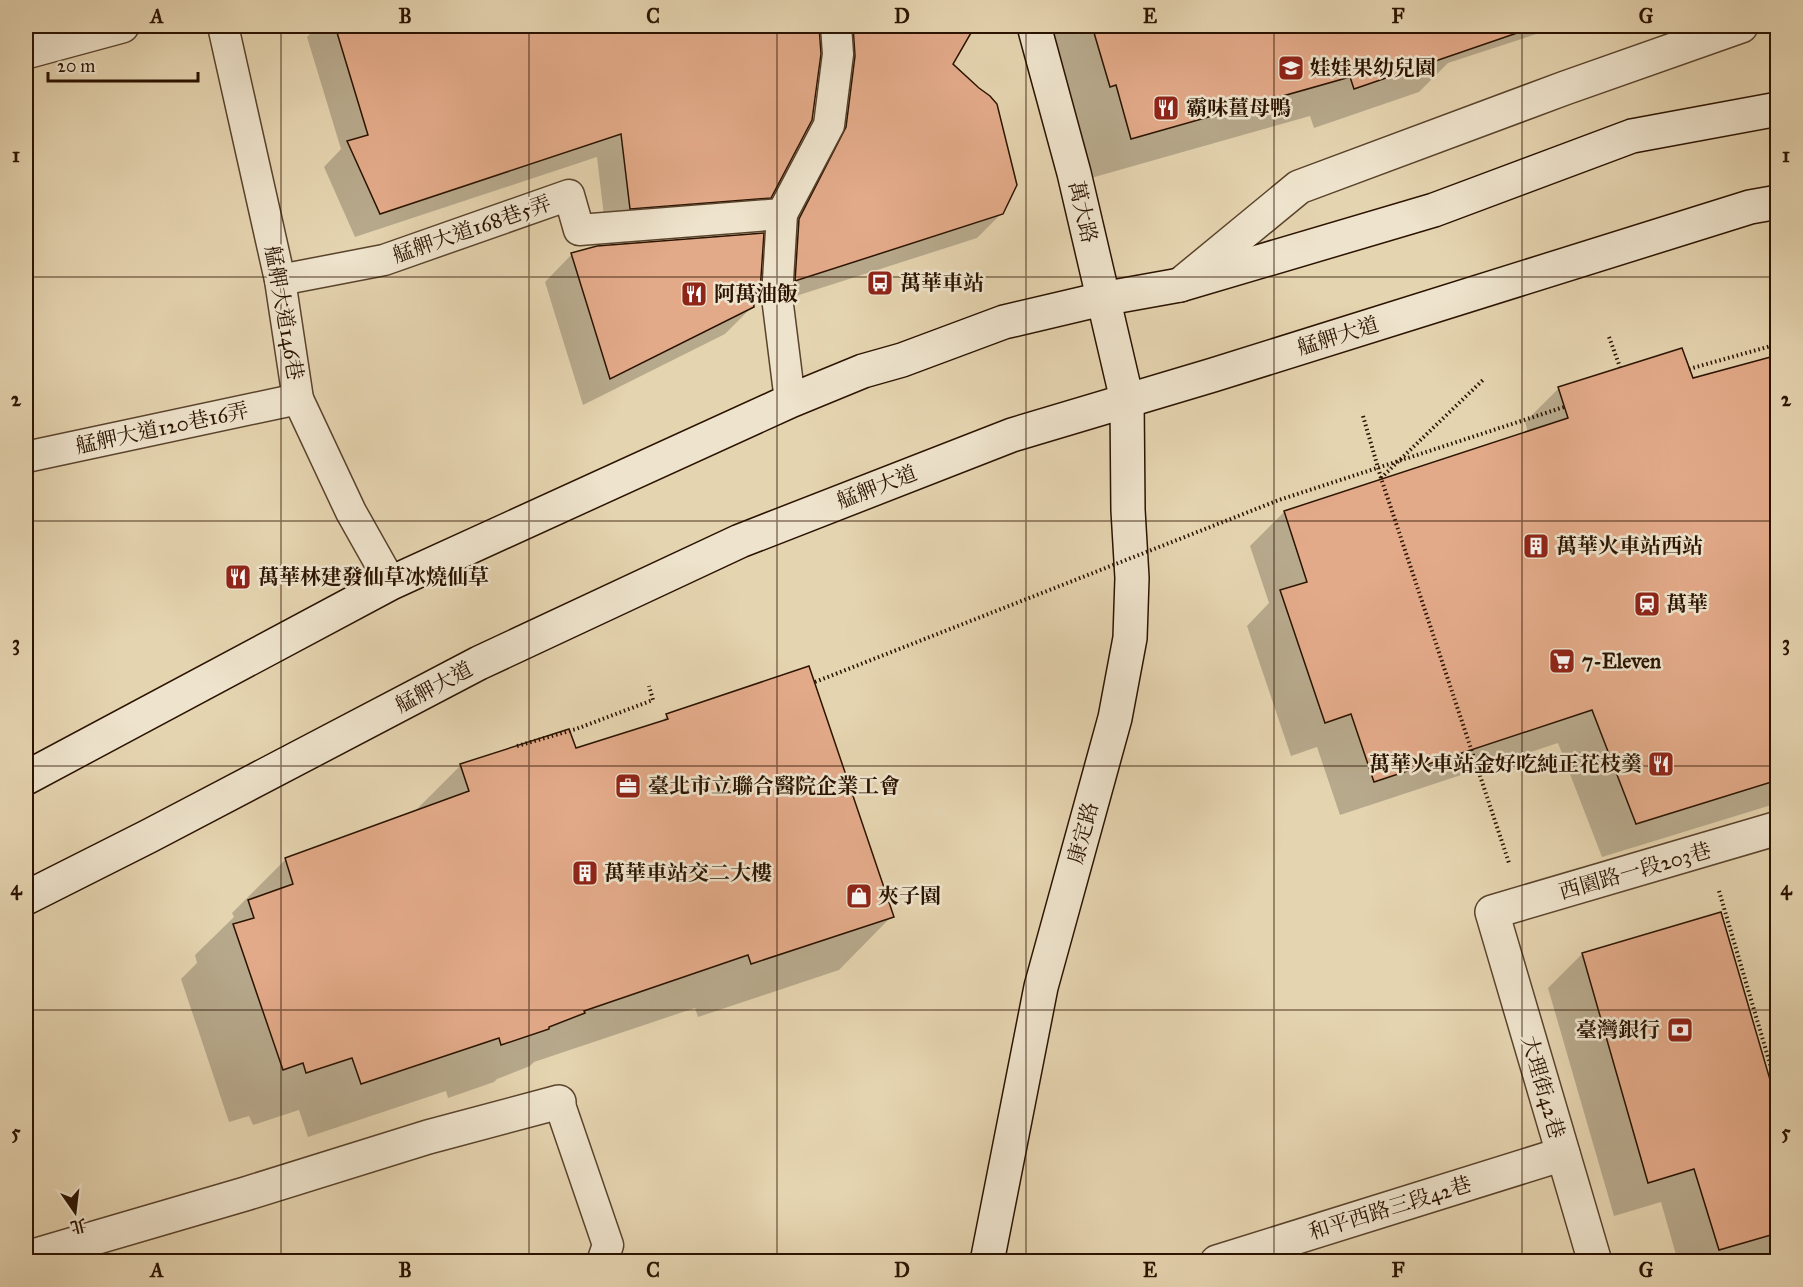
<svg xmlns="http://www.w3.org/2000/svg" width="1803" height="1287" font-family="'IM FELL Great Primer','Noto Serif TC',serif">
<style>
.shadow{fill:#0003}
.building{fill:#e3aa89;stroke:#2b1300;stroke-width:1.5}
.lines{fill:none;stroke-linecap:round;stroke-linejoin:round}
.lane-casing{stroke:#5a432c;stroke-width:33}
.street-casing{stroke:#5a432c;stroke-width:36}
.secondary-casing{stroke:#2b1300;stroke-width:36}
.path{stroke:#2b1300;stroke-width:4;stroke-dasharray:1.5 3;stroke-linecap:butt}
.lane{stroke:#eee3cc;stroke-width:30}
.street{stroke:#eee3cc;stroke-width:33}
.secondary{stroke:#eee3cc;stroke-width:33}
.path-bridge{stroke:#2b1300;stroke-width:4;stroke-dasharray:1.5 3;stroke-linecap:butt}
.grid{fill:none;stroke:#2b1300;stroke-width:1.5;stroke-opacity:0.55}
.labels{text-anchor:middle;dominant-baseline:central;stroke-width:5;stroke-linejoin:round;paint-order:stroke}
.poi-label{font-size:21px;font-weight:bold;fill:#2b1300;stroke:#eee3cc;text-anchor:start}
.street-label{font-size:21px;fill:#2b1300;stroke:#eee3cc}
.neatline{fill:none;stroke:#2b1300;stroke-width:2}
.grid-label{font-size:20px;text-anchor:middle;font-weight:bold;fill:#2b1300}
</style>
<rect width="100%" height="100%" fill="#e5d4b0"/>
<filter id="stains"><feTurbulence type="fractalNoise" baseFrequency=".00333" numOctaves="4"/><feColorMatrix values="0 0 0 0 .2 0 0 0 0 .09 0 0 0 0 .02 0 0 0 .5 -.17"/></filter>
<radialGradient id="worn" r=".72"><stop offset=".6" stop-color="#630" stop-opacity="0"/><stop offset="1" stop-color="#630" stop-opacity=".3"/></radialGradient>
<g class="shadow">
<polygon points="318,26 972,26 951,65 1002,213 977,238 771,304 775,245 822,153 826,40 818,34 770,197 745,222 606,233 597,157 355,237 324,167 341,149 307,37"/>
<polygon points="1041,26 1561,26 1448,63 1419,92 1314,128 1310,116 1091,178"/>
<polygon points="572,254 759,292 752,298 753,306 725,334 583,405 545,282"/>
<polygon points="1778,356 1778,803 1602,857 1558,743 1340,815 1317,747 1291,756 1247,626 1269,603 1250,546 1284,512 1528,432 1525,422 1559,388 1692,380"/>
<polygon points="667,716 892,916 839,970 698,1017 695,1008 534,1062 530,1066 497,1079 494,1082 448,1098 446,1091 308,1137 299,1110 253,1125 249,1116 229,1122 181,979 197,963 195,955 234,917 232,913 286,859 413,813 461,765 575,750 659,724"/>
<polygon points="1582,954 1778,1113 1778,1255 1776,1257 1759,1262 1678,1262 1661,1202 1614,1216 1548,988"/>
</g>
<g class="building">
<polygon points="335,26 819,26 821,54 812,120 771,198 630,209 621,134 380,214 347,141 368,135"/>
<polygon points="853,26 975,26 953,64 979,88 990,96 997,104 1017,185 1003,214 795,281 799,219 846,127 855,56"/>
<polygon points="1092,26 1519,26 1520,32 1354,89 1350,77 1131,139 1116,85 1110,87"/>
<polygon points="764,233 760,292 753,294 754,307 610,379 571,253 597,246"/>
<polygon points="1682,348 1693,378 1778,355 1778,780 1636,824 1592,710 1374,782 1351,714 1325,723 1280,590 1307,582 1284,511 1568,418 1558,387"/>
<polygon points="809,666 894,917 751,964 748,955 584,1011 585,1013 549,1027 549,1029 501,1045 499,1038 361,1084 352,1058 306,1073 303,1063 283,1070 233,924 254,918 248,900 293,884 285,858 469,791 460,764 569,729 576,748 668,719 666,714"/>
<polygon points="1721,912 1778,1107 1778,1233 1719,1250 1694,1169 1648,1183 1582,953"/>
</g>
<g class="lines">
<defs>
<g id="lane">
<polyline points="223,26 280,280 298,399 351,512 391,583"/>
<polyline points="280,280 384,260 569,195 579,230 782,214"/>
<polyline points="790,401 777,297 782,214 829,125 838,54 836,26"/>
<polyline points="26,457 298,399"/>
<polyline points="559,1102 608,1245 602,1262"/>
</g>
<g id="street">
<polyline points="26,52 122,26"/>
<polyline points="1180,285 1299,187 1565,88 1741,26"/>
<polyline points="26,1258 245,1194 428,1137 559,1102"/>
<polyline points="1217,1262 1563,1154"/>
<polyline points="1595,1262 1492,912 1778,828"/>
</g>
<g id="secondary">
<polyline points="26,778 391,583 790,401 863,371 902,360 1004,322 1102,299 1180,285 1434,210 1632,136 1778,109"/>
<polyline points="26,898 149,836 479,663 740,541 1012,435 1213,375 1750,207 1778,202"/>
<polyline points="987,1262 1041,987 1115,718 1130,638 1132,578 1128,510 1127,400 1074,173 1034,26"/>
</g>
</defs>
<use href="#lane" class="lane-casing"/>
<use href="#street" class="street-casing"/>
<use href="#secondary" class="secondary-casing"/>
<g class="path">
<polyline points="1609,337 1620,367"/>
<polyline points="1689,369 1778,344"/>
<polyline points="1363,416 1381,478 1509,863"/>
<polyline points="1381,478 1484,379"/>
<polyline points="517,746 576,729 653,700 649,686"/>
<polyline points="1719,891 1778,1091"/>
<polyline points="1769,1262 1778,1259"/>
</g>
<use href="#lane" class="lane"/>
<use href="#street" class="street"/>
<use href="#secondary" class="secondary"/>
<polyline class="path-bridge" points="815,682 1279,500 1564,407"/>
</g>
<path class="grid" d="M281,26V1262M529,26V1262M777,26V1262M1026,26V1262M1274,26V1262M1522,26V1262M26,277H1778M26,521H1778M26,766H1778M26,1010H1778"/>
<defs>
<symbol id="school-square" viewBox="-11 -11 22 22"><rect x="-9" y="-9" width="18" height="18" rx="4" fill="#8f2418" stroke="#eee3cc"/><path d="M0-5L7-2L0 1L-7-2ZM-4 1L0 2.5L4 1V4Q0 6-4 4Z" fill="#fff"/></symbol>
<symbol id="restaurant-square" viewBox="-11 -11 22 22"><rect x="-9" y="-9" width="18" height="18" rx="4" fill="#8f2418" stroke="#eee3cc"/><path d="M-5-6h1v4h1v-4h1v4h1v-4h1v5L-1.5 .5V6h-2V.5L-5-1ZM5-6V6H3V1.5H1.5Q1.5-4 5-6Z" fill="#fff"/></symbol>
<symbol id="bus-square" viewBox="-11 -11 22 22"><rect x="-9" y="-9" width="18" height="18" rx="4" fill="#8f2418" stroke="#eee3cc"/><path d="M-5-6H5V4H4V6H2V4H-2V6H-4V4H-5ZM-3.5-4V0h7V-4ZM-3.5 1.2v1.5H-2V1.2ZM2 1.2v1.5H3.5V1.2Z" fill="#fff"/></symbol>
<symbol id="building-square" viewBox="-11 -11 22 22"><rect x="-9" y="-9" width="18" height="18" rx="4" fill="#8f2418" stroke="#eee3cc"/><path d="M-4-6H4V6H1V3H-1V6H-4ZM-2.5-4.3h1.7v1.8h-1.7ZM.8-4.3h1.7v1.8H.8ZM-2.5-1h1.7V.8h-1.7ZM.8-1h1.7V.8H.8Z" fill="#fff"/></symbol>
<symbol id="station-square" viewBox="-11 -11 22 22"><rect x="-9" y="-9" width="18" height="18" rx="4" fill="#8f2418" stroke="#eee3cc"/><path d="M-3-6H3Q5-6 5-4V2Q5 4 3 4L4.5 6H3L1.5 4h-3L-3 6H-4.5L-3 4Q-5 4-5 2V-4Q-5-6-3-6ZM-3.5-4v3h7v-3ZM-3.5 1v1.5H-2V1ZM2 1v1.5H3.5V1Z" fill="#fff"/></symbol>
<symbol id="supermarket-square" viewBox="-11 -11 22 22"><rect x="-9" y="-9" width="18" height="18" rx="4" fill="#8f2418" stroke="#eee3cc"/><path d="M-6-5.5h2.5l.6 2H6L4.5 2H-2.5L-4.4-4H-6ZM-1.5 3.2a1.3 1.3 0 1 0 .1 0ZM3 3.2a1.3 1.3 0 1 0 .1 0Z" fill="#fff"/></symbol>
<symbol id="office-square" viewBox="-11 -11 22 22"><rect x="-9" y="-9" width="18" height="18" rx="4" fill="#8f2418" stroke="#eee3cc"/><path d="M-6-3h4V-5.5h4V-3h4V5H-6ZM-1-4.5V-3h2v-1.5ZM-6 0V1H6V0Z" fill="#fff"/></symbol>
<symbol id="shop-square" viewBox="-11 -11 22 22"><rect x="-9" y="-9" width="18" height="18" rx="4" fill="#8f2418" stroke="#eee3cc"/><path d="M-5-2.5h2.3a2.7 3.5 0 0 1 5.4 0H5L5.5 6h-11ZM-1.5-2.5h3a1.5 2.3 0 0 0-3 0Z" fill="#fff"/></symbol>
<symbol id="bank-square" viewBox="-11 -11 22 22"><rect x="-9" y="-9" width="18" height="18" rx="4" fill="#8f2418" stroke="#eee3cc"/><path d="M-6-4H6V4H-6ZM0-2.3a2.3 2.3 0 1 0 0 4.6a2.3 2.3 0 1 0 0-4.6Z" fill="#fff"/></symbol>
</defs>
<g fill-rule="evenodd">
<use href="#school-square" x="1276" y="53" width="30" height="30"/>
<use href="#restaurant-square" x="1151" y="93" width="30" height="30"/>
<use href="#bus-square" x="865" y="268" width="30" height="30"/>
<use href="#restaurant-square" x="679" y="279" width="30" height="30"/>
<use href="#building-square" x="1521" y="531" width="30" height="30"/>
<use href="#restaurant-square" x="223" y="562" width="30" height="30"/>
<use href="#station-square" x="1632" y="589" width="30" height="30"/>
<use href="#supermarket-square" x="1547" y="646" width="30" height="30"/>
<use href="#restaurant-square" x="1646" y="749" width="30" height="30"/>
<use href="#office-square" x="613" y="771" width="30" height="30"/>
<use href="#building-square" x="570" y="858" width="30" height="30"/>
<use href="#shop-square" x="844" y="881" width="30" height="30"/>
<use href="#bank-square" x="1665" y="1015" width="30" height="30"/>
</g>
<g class="labels">
<g class="poi-label">
<text x="1310" y="68">娃娃果幼兒園</text>
<text x="1186" y="108">霸味薑母鴨</text>
<text x="900" y="283">萬華車站</text>
<text x="714" y="294">阿萬油飯</text>
<text x="1556" y="546">萬華火車站西站</text>
<text x="258" y="577">萬華林建發仙草冰燒仙草</text>
<text x="1666" y="604">萬華</text>
<text x="1582" y="661">7-Eleven</text>
<text x="1642" y="764" text-anchor="end">萬華火車站金好吃純正花枝羹</text>
<text x="648" y="786">臺北市立聯合醫院企業工會</text>
<text x="604" y="873">萬華車站交二大樓</text>
<text x="878" y="896">夾子園</text>
<text x="1660" y="1030" text-anchor="end">臺灣銀行</text>
</g>
<g class="street-label">
<text transform="translate(1083 212) rotate(77)">萬大路</text>
<text transform="translate(472 229) rotate(-19)">艋舺大道168巷5弄</text>
<text transform="translate(284 313) rotate(80)">艋舺大道146巷</text>
<text transform="translate(1338 336) rotate(-17)">艋舺大道</text>
<text transform="translate(162 428) rotate(-12)">艋舺大道120巷16弄</text>
<text transform="translate(877 487) rotate(-21)">艋舺大道</text>
<text transform="translate(434 687) rotate(-28)">艋舺大道</text>
<text transform="translate(1083 833) rotate(-75)">康定路</text>
<text transform="translate(1635 871) rotate(-16)">西園路一段203巷</text>
<text transform="translate(1543 1087) rotate(74)">大理街42巷</text>
<text transform="translate(1390 1208) rotate(-17)">和平西路三段42巷</text>
</g>
</g>
<rect width="1803" height="1287" fill="none" stroke="#e5d4b0" stroke-width="66"/>
<g transform="translate(75 1212) rotate(166)" stroke="#eee3cc" stroke-width="4.5" paint-order="stroke">
<path d="M0-4.5L10 22L0 15L-10 22Z" fill="#2b1300"/>
<text y="-9" font-size="16" font-weight="bold" text-anchor="middle" fill="#2b1300">北</text>
</g>
<path d="M48 72v9h150v-9" fill="none" stroke="#2b1300" stroke-width="3"/>
<text x="57" y="72" font-size="18" fill="#2b1300" stroke="#eee3cc" stroke-width="4.5" paint-order="stroke">20 m</text>
<rect x="33" y="33" width="1737" height="1221" class="neatline"/>
<g class="grid-label">
<text x="157" y="23">A</text>
<text x="405" y="23">B</text>
<text x="653" y="23">C</text>
<text x="902" y="23">D</text>
<text x="1150" y="23">E</text>
<text x="1398" y="23">F</text>
<text x="1646" y="23">G</text>
<text x="16" y="162">1</text>
<text x="1786" y="162">1</text>
<text x="16" y="406">2</text>
<text x="1786" y="406">2</text>
<text x="16" y="650">3</text>
<text x="1786" y="650">3</text>
<text x="16" y="895">4</text>
<text x="1786" y="895">4</text>
<text x="16" y="1139">5</text>
<text x="1786" y="1139">5</text>
<text x="157" y="1277">A</text>
<text x="405" y="1277">B</text>
<text x="653" y="1277">C</text>
<text x="902" y="1277">D</text>
<text x="1150" y="1277">E</text>
<text x="1398" y="1277">F</text>
<text x="1646" y="1277">G</text>
</g>
<rect width="100%" height="100%" filter="url(#stains)"/>
<rect width="100%" height="100%" fill="url(#worn)"/>
</svg>
